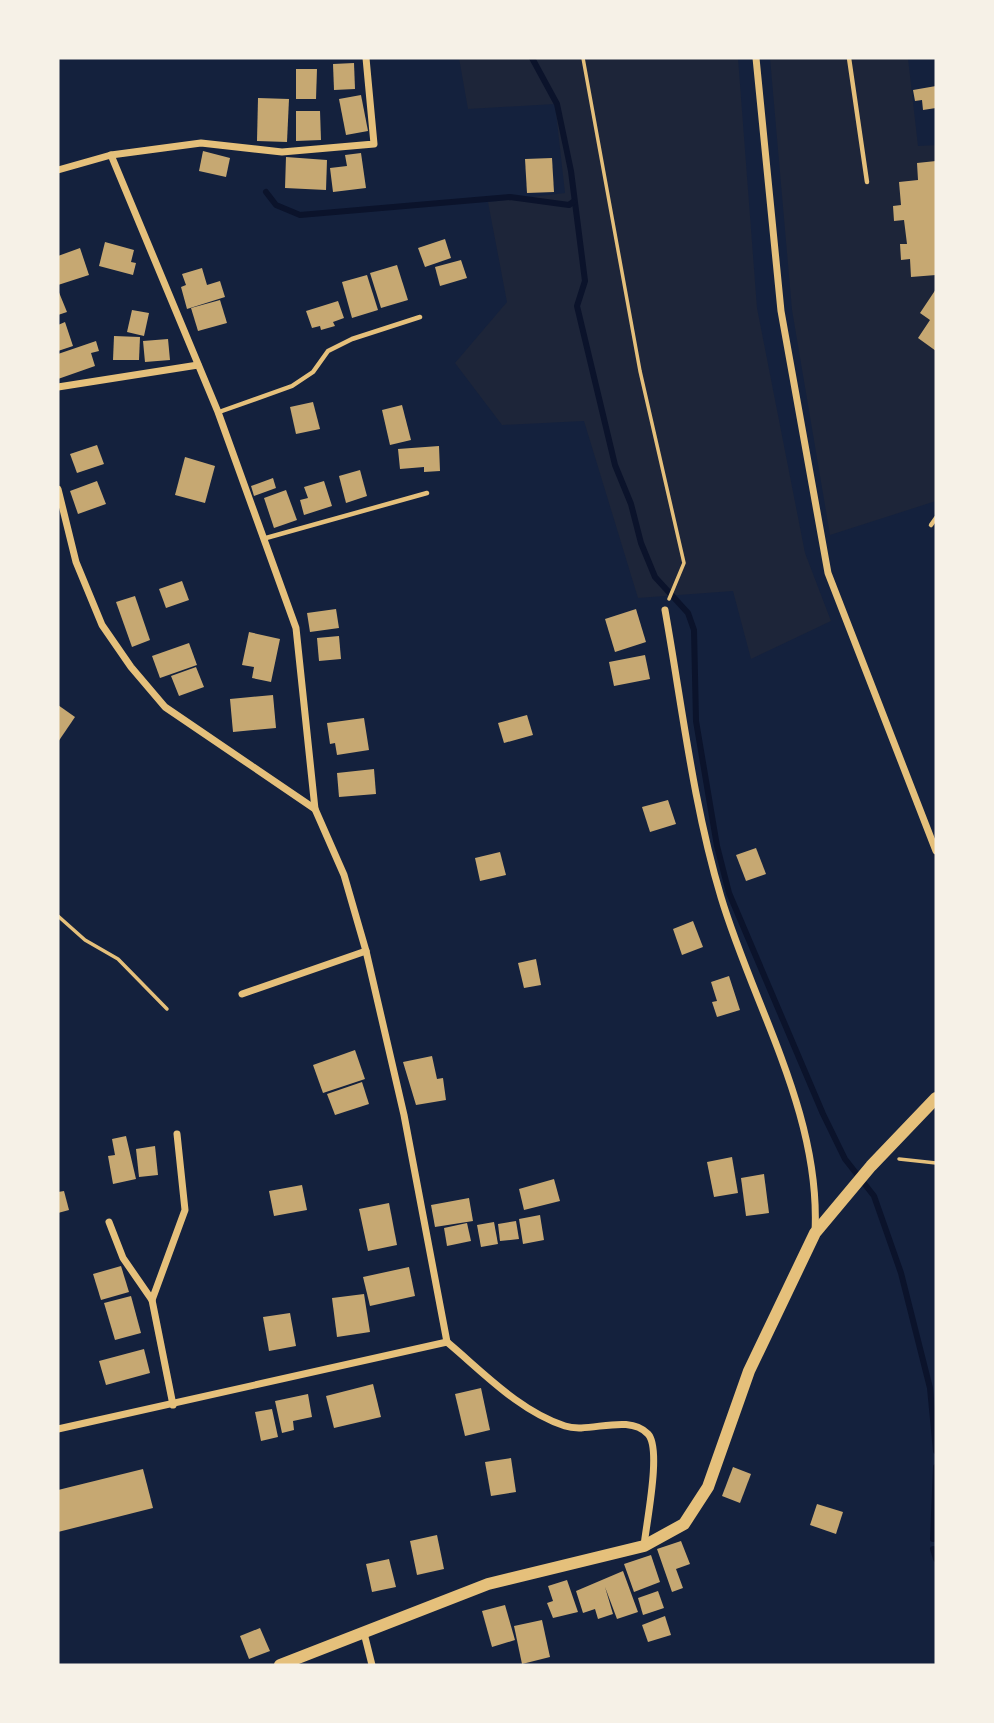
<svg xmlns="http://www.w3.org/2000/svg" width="994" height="1723" font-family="Figtree,sans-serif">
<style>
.green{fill:#1d2539}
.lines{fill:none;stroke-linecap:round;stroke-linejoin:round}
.stream{stroke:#0b132b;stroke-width:6}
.building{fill:#c6a872}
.path{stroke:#e5c07b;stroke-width:3.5}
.service{stroke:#e5c07b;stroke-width:4.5}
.minor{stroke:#e5c07b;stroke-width:7}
.tertiary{stroke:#e5c07b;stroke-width:12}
</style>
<rect width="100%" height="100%" fill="#14213d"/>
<g class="green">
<polygon points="459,58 738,58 757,308 805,553 831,621 751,659 733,591 638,598 584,421 502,425 455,363 507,302 488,202 565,193 555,104 468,109"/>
<polygon points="770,58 908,58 918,146 936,145 936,501 830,535 792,310"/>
</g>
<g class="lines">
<g class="stream">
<polyline points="532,58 557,104 571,171 585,281 577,306 615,465 631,504 641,543 655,577 688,613 694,630 696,721 717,846 729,893 823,1114 845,1159 874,1196 901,1273 930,1388 936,1451"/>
<polyline points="266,192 276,205 300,215 510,197 569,205 573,202"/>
<polyline points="933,1539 936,1467"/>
<polyline points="933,1549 936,1559"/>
</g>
</g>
<g class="building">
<polygon points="354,63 355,89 334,90 333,64"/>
<polygon points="296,69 317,69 316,99 296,99"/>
<polygon points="936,86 936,108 923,110 922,100 915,101 913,90"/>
<polygon points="361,95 368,131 346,135 339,99"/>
<polygon points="258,98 289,99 287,142 257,141"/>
<polygon points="296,111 320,111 321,140 296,141"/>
<polygon points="203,151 230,158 226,177 199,171"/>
<polygon points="361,153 366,188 333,192 330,168 347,166 345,155"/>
<polygon points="286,157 327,160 326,190 285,188"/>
<polygon points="552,158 554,192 527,193 525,159"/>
<polygon points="936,161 936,275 911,277 910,259 901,260 900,244 907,244 904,220 894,221 893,206 901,205 899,182 918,180 917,163"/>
<polygon points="445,239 451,258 425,267 418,248"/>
<polygon points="105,242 134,250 131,262 136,263 133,275 99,266"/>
<polygon points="80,248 89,275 58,285 58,256"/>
<polygon points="461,260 467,278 440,286 435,267"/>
<polygon points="397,265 408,300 381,308 370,273"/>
<polygon points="202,268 207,285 220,281 225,297 187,309 181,287 186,285 182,274"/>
<polygon points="367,275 378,310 352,318 342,282"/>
<polygon points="936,289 936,351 918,338 930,320 920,313"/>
<polygon points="58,290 67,312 58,315"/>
<polygon points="220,300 227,323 198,331 191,308"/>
<polygon points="338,301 344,318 333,322 335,326 321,330 320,326 312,328 306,311"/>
<polygon points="132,310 149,313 144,336 127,332"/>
<polygon points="65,322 73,346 58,351 58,325"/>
<polygon points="114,336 140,337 139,360 113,360"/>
<polygon points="168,339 170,360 145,362 143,341"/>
<polygon points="96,341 99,351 91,353 95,366 58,379 58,354"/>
<polygon points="313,402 320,429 296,434 290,407"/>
<polygon points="402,405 411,440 390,445 382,410"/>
<polygon points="97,445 104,464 77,473 70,454"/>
<polygon points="439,446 440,471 424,472 424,467 400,469 398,449"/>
<polygon points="185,457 215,466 205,503 175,495"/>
<polygon points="360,470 367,496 346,503 339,476"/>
<polygon points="273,478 276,488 254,496 251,486"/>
<polygon points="97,481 106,504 78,514 70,491"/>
<polygon points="324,481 332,506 304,515 300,500 308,498 304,487"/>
<polygon points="286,490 297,520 274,528 264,498"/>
<polygon points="182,581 189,600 166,608 159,589"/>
<polygon points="135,596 150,640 132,647 116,602"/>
<polygon points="336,609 339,628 310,632 307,613"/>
<polygon points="636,609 646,642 615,652 605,619"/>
<polygon points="249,632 280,639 271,682 252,678 254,667 242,665"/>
<polygon points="339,636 341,659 319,661 317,638"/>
<polygon points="189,643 197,665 160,678 152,656"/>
<polygon points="645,655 650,679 614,686 609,662"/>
<polygon points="196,667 204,687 179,696 171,676"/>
<polygon points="273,695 276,728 233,732 230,699"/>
<polygon points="58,705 75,717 58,742"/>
<polygon points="527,715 533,735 504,743 498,723"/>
<polygon points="364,718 369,750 337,755 335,743 330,744 327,723"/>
<polygon points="374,769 376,794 339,797 337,773"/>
<polygon points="668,800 676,824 650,832 642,807"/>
<polygon points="756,848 766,874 746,881 736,855"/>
<polygon points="500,852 506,875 480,881 475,858"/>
<polygon points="693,921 703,947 682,955 673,929"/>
<polygon points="536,959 541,985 524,988 518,963"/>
<polygon points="729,976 740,1010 717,1017 712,1002 717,1001 711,982"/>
<polygon points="355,1050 365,1079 323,1093 313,1065"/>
<polygon points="432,1056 437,1079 443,1078 446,1100 416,1105 403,1062"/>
<polygon points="362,1082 369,1104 335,1115 327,1094"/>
<polygon points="126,1136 136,1179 113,1184 108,1156 115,1155 112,1139"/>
<polygon points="155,1146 158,1175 139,1177 136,1149"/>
<polygon points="732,1157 738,1193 714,1197 707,1162"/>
<polygon points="764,1174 769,1213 746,1216 741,1178"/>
<polygon points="554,1179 560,1201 524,1210 519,1189"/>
<polygon points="302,1185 307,1210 274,1216 269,1191"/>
<polygon points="64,1191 69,1210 58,1213 58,1192"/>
<polygon points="469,1198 473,1221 435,1227 431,1205"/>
<polygon points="389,1203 397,1245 368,1251 359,1209"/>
<polygon points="540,1215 544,1240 523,1244 519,1219"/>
<polygon points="516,1221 519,1239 500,1241 498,1224"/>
<polygon points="494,1222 498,1244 481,1247 477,1225"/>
<polygon points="467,1223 471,1241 447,1246 444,1228"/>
<polygon points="121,1266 129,1292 101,1300 93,1274"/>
<polygon points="409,1267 415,1296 370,1306 363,1277"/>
<polygon points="364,1294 370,1332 337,1337 332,1298"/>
<polygon points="131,1296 141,1333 115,1340 104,1303"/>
<polygon points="290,1313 296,1346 269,1351 263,1317"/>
<polygon points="144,1349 150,1373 106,1385 99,1361"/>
<polygon points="373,1384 381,1417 334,1428 326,1396"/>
<polygon points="481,1388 490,1430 465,1436 455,1394"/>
<polygon points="308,1394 312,1417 293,1421 294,1430 282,1433 275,1401"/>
<polygon points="272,1409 278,1437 261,1441 255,1412"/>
<polygon points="511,1458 516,1492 491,1496 485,1462"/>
<polygon points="733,1467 751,1474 740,1503 722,1496"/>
<polygon points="143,1469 153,1508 58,1532 58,1490"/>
<polygon points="817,1504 843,1512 836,1534 810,1525"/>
<polygon points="437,1535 444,1569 417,1575 410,1541"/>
<polygon points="681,1541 690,1564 676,1569 683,1588 672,1592 657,1549"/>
<polygon points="651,1555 660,1582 634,1592 624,1564"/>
<polygon points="389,1559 396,1587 372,1592 366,1564"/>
<polygon points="623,1571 638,1612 617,1619 605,1587 613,1614 598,1619 595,1609 583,1613 576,1591"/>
<polygon points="567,1580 578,1612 553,1618 547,1603 553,1601 548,1586"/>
<polygon points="658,1591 664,1608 643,1615 638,1598"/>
<polygon points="505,1605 515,1640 492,1647 482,1611"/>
<polygon points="665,1616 671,1635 648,1642 642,1625"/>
<polygon points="542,1620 550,1657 522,1664 514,1626"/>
<polygon points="260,1628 270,1651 249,1659 240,1636"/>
</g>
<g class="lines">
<g class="path">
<polyline points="583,58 640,371 684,563 669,599"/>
<polyline points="58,916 85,940 118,959 167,1009"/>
<polyline points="899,1159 936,1163"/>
</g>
<g class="service">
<polyline points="849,58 867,182"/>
<polyline points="219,412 292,386 313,372 328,351 352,339 420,317"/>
<polyline points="931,525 936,518"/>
<polyline points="266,538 427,493"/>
</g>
<g class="minor">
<polyline points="756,58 781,311 828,573 936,851"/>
<polyline points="111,155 201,143 282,152 374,144 366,58"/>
<polyline points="58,170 111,155 218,412 296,628 315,809"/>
<polyline points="58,387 198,365"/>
<polyline points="58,489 76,562 102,625 131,667 165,707 315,809 344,875 366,951 404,1115 447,1342"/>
<path d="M665,610C682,705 693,804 721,897C754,1007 821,1114 815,1232"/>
<polyline points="242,994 366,951"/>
<polyline points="109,1222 123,1258 152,1300"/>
<path d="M447,1342C483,1372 519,1411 565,1426C589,1434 628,1413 648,1434C662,1449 646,1524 644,1546"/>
<polyline points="173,1405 152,1300 185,1210 177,1134"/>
<polyline points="58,1429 447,1342"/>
<polyline points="364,1633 372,1665"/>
</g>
<polyline class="tertiary" points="280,1665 488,1584 644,1546 684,1524 708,1487 749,1371 815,1233 871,1166 936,1098"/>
</g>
<rect width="994" height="1723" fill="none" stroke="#f6f1e7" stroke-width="119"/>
</svg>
